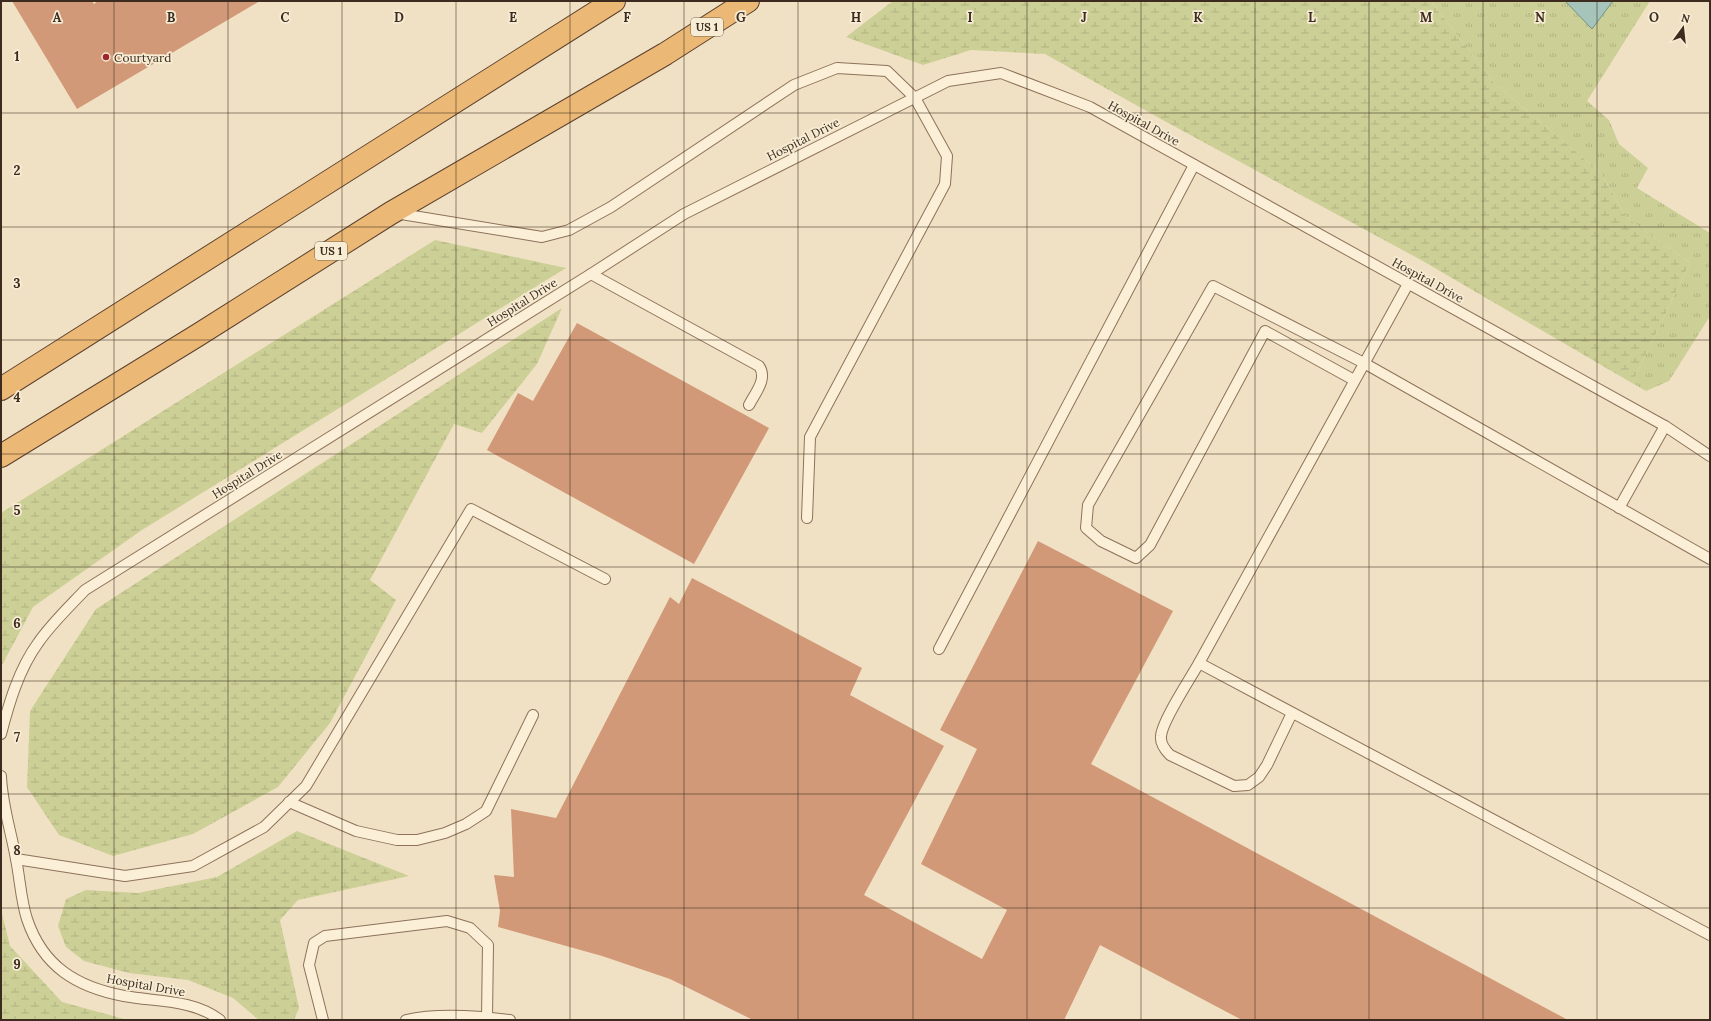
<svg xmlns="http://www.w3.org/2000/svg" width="1711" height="1021" font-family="Lora,serif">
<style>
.grass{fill:url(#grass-tufts)}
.wetland{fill:url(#wetland-marsh)}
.water{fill:#a6c4ba;stroke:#6c9387}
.building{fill:#d19978}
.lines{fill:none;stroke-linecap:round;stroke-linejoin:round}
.service-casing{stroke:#8d7259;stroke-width:12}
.trunk-casing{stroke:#5a402e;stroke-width:24}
.service{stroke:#fbefd8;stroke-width:10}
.trunk{stroke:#ecb876;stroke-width:22}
.grid{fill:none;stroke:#3c2b1e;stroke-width:1;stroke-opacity:0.55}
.poi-dot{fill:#9f262c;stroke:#f7ecd4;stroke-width:1.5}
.labels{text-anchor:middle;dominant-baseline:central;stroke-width:3.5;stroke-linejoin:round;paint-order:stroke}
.shield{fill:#f7ecd4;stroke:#746555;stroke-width:1}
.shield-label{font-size:11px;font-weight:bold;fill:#3c2b1e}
.poi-label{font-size:12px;fill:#3c2b1e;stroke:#f7ecd4;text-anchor:start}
.street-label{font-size:12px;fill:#3c2b1e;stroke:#f7ecd4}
.grid-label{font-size:13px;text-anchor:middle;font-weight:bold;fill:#3c2b1e;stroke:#f7ecd4;stroke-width:3.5;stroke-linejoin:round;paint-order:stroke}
</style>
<defs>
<pattern id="grass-tufts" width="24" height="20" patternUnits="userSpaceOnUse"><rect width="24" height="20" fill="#ccd097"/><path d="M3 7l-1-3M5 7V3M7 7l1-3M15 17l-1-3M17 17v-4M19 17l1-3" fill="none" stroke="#b0b382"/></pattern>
<pattern id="wetland-marsh" width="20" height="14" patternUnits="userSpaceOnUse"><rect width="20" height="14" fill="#ccd097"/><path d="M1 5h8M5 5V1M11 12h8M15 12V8" fill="none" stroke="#b0b382"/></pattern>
</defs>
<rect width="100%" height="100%" fill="#f1e1c4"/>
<polygon class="grass" points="1431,1 1565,1 1592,29 1613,1 1650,1 1587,101 1609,120 1619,144 1648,168 1637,188 1710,233 1710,316 1669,381 1646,391 1632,383 1690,263 1627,218 1600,172 1494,83"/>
<g class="wetland">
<polygon points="893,1 1431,1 1494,83 1600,172 1627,218 1690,263 1632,383 1421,260 1159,118 1045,54 971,50 923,65 846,37"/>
<polygon points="435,240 566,268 142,530 33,607 1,667 1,513"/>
<polygon points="562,308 537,364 482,433 454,424 370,580 396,600 330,723 278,787 193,834 113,856 59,835 27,787 30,711 96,609"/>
<polygon points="297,831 409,876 298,900 280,920 299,1008 294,1020 259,1020 233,998 188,980 129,973 84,961 66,947 58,926 66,899 86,890 138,893 217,877"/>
<polygon points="1,910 10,946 62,1002 128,1020 1,1020"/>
</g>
<polygon class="water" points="1565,1 1613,1 1592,29"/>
<g class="building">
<polygon points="12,1 92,1 94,4 98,1 260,1 77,109"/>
<polygon points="577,323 769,428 694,564 487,450 518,393 533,401"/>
<polygon points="1038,541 1173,611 1091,764 1568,1020 1242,1020 1100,945 1064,1020 753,1020 670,979 602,956 498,927 500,911 494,875 514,877 511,809 556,818 670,597 679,604 692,578 862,668 850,695 944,746 864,895 982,959 1007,910 921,864 977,749 940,730"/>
</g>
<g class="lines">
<defs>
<g id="service">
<polyline points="395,213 542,237 569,230 611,207 794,85 837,68 887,71 915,98 947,156 945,184 810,437 807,518"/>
<path d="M591,274L759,366C768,379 755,393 749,405"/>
<polyline points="1408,284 1199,663 1710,935"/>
<polyline points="1354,380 1265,331 1150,545 1136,558 1101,541 1086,528 1088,505 1213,286 1364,363 1710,559"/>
<polyline points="1619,508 1665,426"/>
<polyline points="939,649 1194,165"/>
<path d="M1199,663C1190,679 1162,721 1161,736C1160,744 1165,750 1170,755L1234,786L1248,785L1259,777L1267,765L1292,713"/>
<path d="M1,734C9,703 19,669 38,643C51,624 69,607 85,590L591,274L684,214L948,81L1001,73L1090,107L1665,426L1710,456"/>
<path d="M1,776C2,805 11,831 16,859C20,879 21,901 27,919C43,967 77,987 124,996C156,1002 193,999 220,1020"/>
<polyline points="289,802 356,831 397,840 417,840 445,833 466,824 486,811 533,715"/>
<polyline points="16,859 125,876 193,866 264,827 306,786 471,509 605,579"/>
<polyline points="323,1020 309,965 314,943 325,936 447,921 470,928 488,945 487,1017"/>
<path d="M406,1020C436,1013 479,1016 510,1020"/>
</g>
<g id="trunk">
<polyline points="1,389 614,1"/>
<polyline points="1,456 198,335 391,213 665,54 748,1"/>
</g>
</defs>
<use href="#service" class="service-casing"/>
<use href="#trunk" class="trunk-casing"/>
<use href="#service" class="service"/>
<use href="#trunk" class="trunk"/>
</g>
<path class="grid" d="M114,1V1020M228,1V1020M342,1V1020M456,1V1020M570,1V1020M684,1V1020M798,1V1020M913,1V1020M1027,1V1020M1141,1V1020M1255,1V1020M1369,1V1020M1483,1V1020M1597,1V1020M1,113H1710M1,227H1710M1,340H1710M1,454H1710M1,567H1710M1,681H1710M1,794H1710M1,908H1710"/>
<circle class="poi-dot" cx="106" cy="57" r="4"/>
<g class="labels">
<g class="shield">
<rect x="691" y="18" width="32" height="18" rx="3"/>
<rect x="315" y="242" width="32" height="18" rx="3"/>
</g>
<g class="shield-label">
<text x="707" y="27">US 1</text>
<text x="331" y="251">US 1</text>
</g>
<g class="poi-label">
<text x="114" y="57">Courtyard</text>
</g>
<g class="street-label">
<text transform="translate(1144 123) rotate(29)">Hospital Drive</text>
<text transform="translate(803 139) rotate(-27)">Hospital Drive</text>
<text transform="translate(1428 280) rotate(29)">Hospital Drive</text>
<text transform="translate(522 302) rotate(-32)">Hospital Drive</text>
<text transform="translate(247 474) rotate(-32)">Hospital Drive</text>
<text transform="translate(146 985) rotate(10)">Hospital Drive</text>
</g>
</g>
<g class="grid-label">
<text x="57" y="22">A</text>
<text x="171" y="22">B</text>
<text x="285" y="22">C</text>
<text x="399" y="22">D</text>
<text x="513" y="22">E</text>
<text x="627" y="22">F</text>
<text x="741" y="22">G</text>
<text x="856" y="22">H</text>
<text x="970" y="22">I</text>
<text x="1084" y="22">J</text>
<text x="1198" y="22">K</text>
<text x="1312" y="22">L</text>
<text x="1426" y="22">M</text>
<text x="1540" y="22">N</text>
<text x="1654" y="22">O</text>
<text x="17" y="61">1</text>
<text x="17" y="175">2</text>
<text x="17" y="288">3</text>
<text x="17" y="402">4</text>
<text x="17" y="515">5</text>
<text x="17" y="628">6</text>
<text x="17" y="742">7</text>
<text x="17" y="855">8</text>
<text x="17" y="969">9</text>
</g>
<rect width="1711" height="1021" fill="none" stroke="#3c2b1e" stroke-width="4"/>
<g transform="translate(1683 28) rotate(15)" stroke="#f7ecd4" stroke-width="3" paint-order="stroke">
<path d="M0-3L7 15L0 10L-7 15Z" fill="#3c2b1e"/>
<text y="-6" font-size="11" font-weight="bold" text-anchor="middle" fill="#3c2b1e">N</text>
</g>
</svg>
